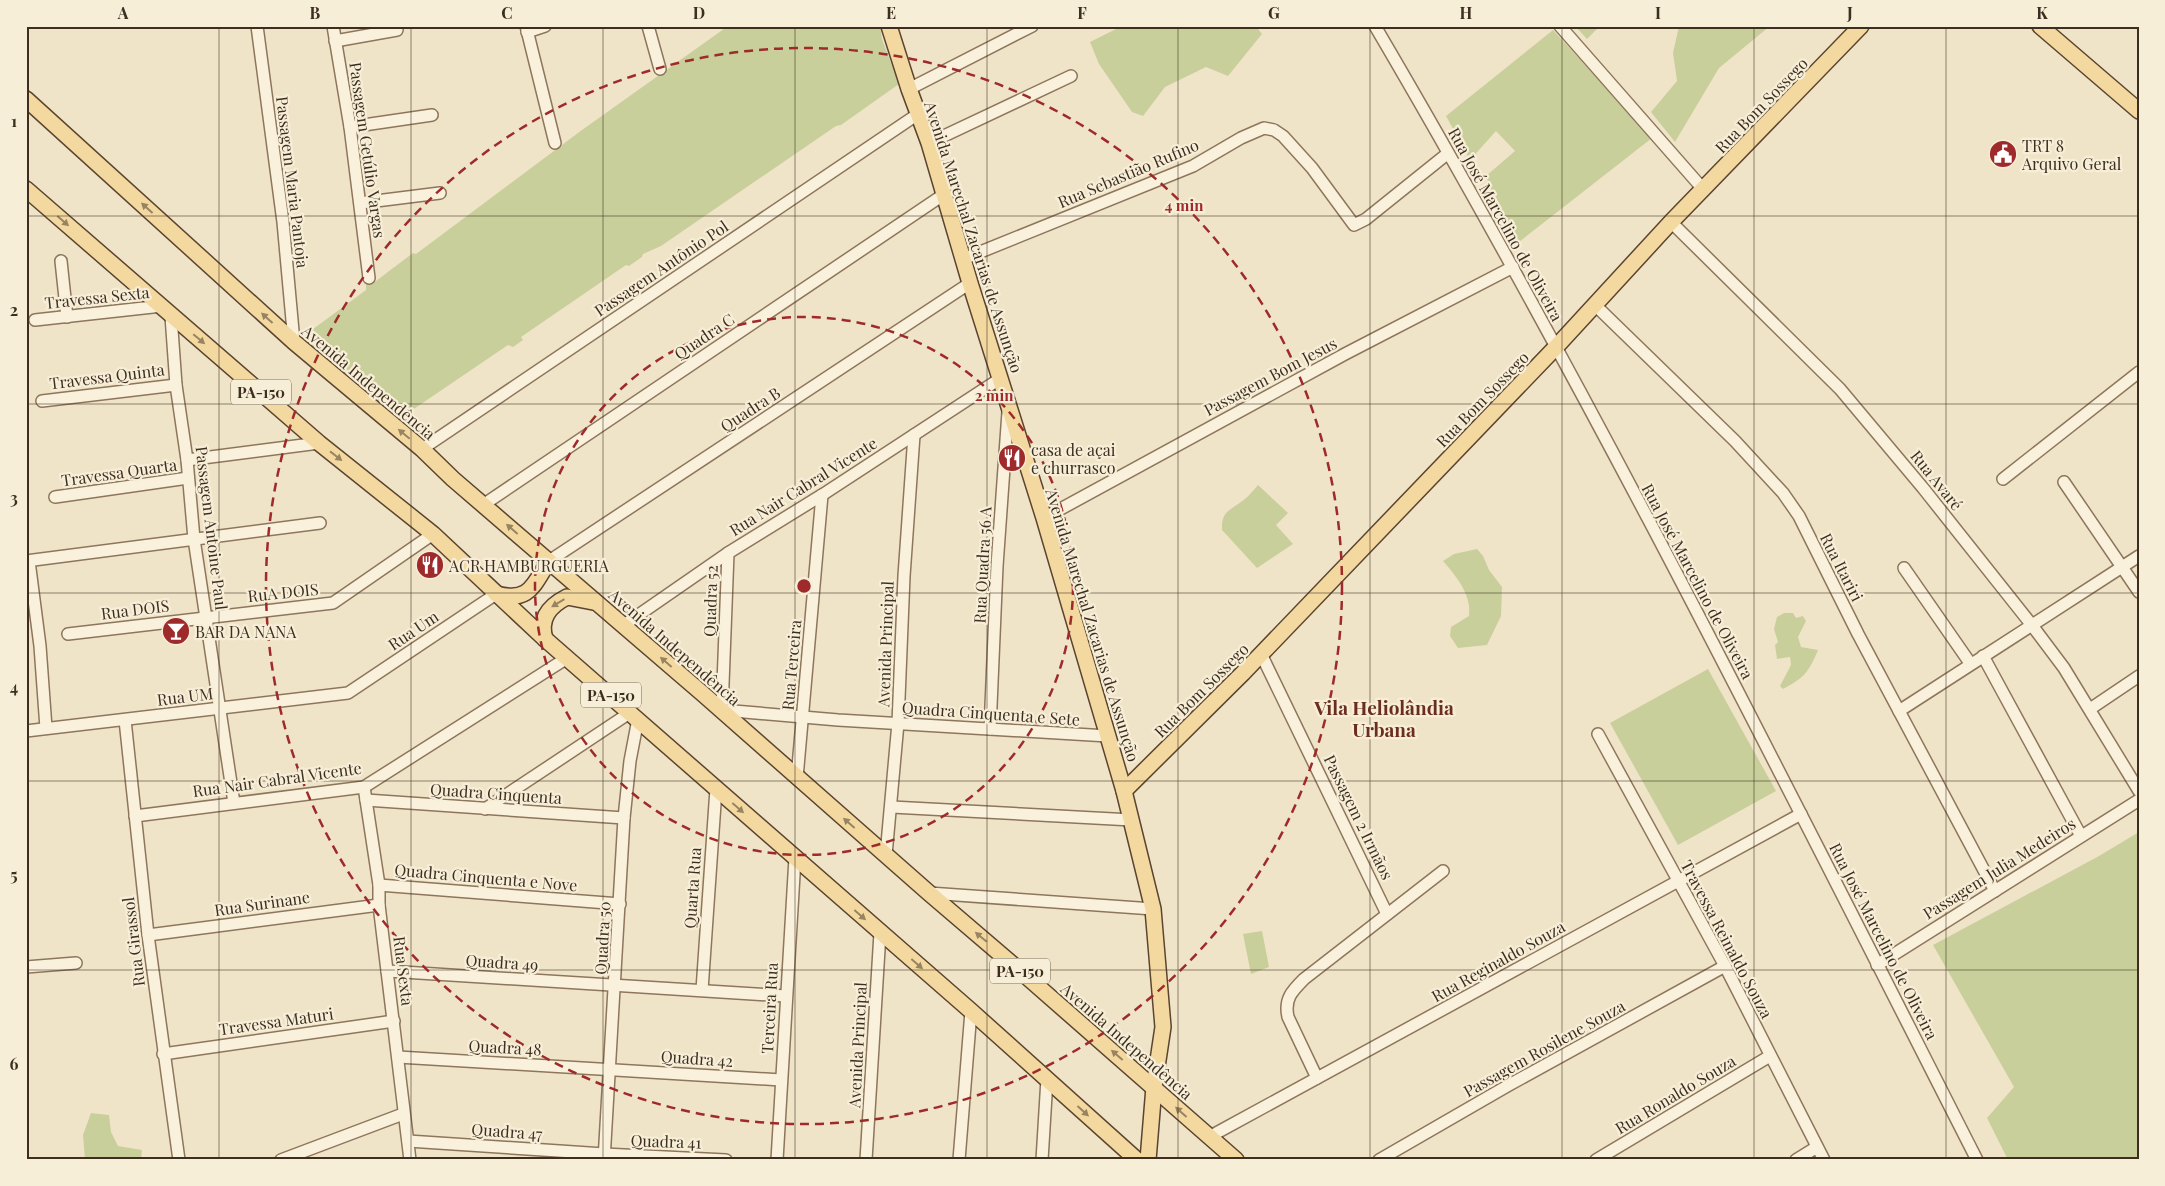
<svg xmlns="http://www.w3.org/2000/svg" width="2165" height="1186" font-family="'Playfair Display',serif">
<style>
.green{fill:#c9cf9b}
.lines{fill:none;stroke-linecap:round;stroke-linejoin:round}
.minor-casing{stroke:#8d765c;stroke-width:14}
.major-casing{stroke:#5b4430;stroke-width:18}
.minor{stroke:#faf1dc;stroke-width:11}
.major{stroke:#f3d9a0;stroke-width:15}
.oneway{fill:#988460}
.grid{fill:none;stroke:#3d2e20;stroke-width:1;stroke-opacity:0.55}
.ring{fill:none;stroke:#9e2a2b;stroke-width:2.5;stroke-dasharray:9 6}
.labels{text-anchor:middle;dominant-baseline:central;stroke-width:4.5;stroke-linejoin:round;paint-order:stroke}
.shield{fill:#f7eed8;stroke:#756857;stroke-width:1}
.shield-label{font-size:15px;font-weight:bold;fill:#3d2e20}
.street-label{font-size:16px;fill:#3d2e20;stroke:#f7eed8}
.poi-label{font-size:16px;fill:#3d2e20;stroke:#f7eed8;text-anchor:start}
.quarter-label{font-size:19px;font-weight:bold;fill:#6b2e1e;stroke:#f7eed8}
.centre{fill:#9e2a2b;stroke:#f7eed8;stroke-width:2.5}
.ring-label{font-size:15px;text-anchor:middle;font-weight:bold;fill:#9e2a2b;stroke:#f7eed8;stroke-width:4.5;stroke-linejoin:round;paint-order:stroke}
.neatline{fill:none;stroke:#3d2e20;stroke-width:2}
.grid-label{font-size:16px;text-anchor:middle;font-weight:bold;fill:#3d2e20}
</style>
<rect width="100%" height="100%" fill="#f0e4c8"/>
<g class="green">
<polygon points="728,26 880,26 882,39 899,84 841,125 836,126 661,246 643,254 642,257 629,266 626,265 521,337 523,340 513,347 508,345 399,419 305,335 366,290 366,281 376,281 413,253 416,254 582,130"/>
<polygon points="1122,26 1256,26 1262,34 1228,76 1206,67 1165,87 1143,116 1132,112 1099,64 1090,42"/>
<polygon points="1575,26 1600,26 1587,39"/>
<polygon points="1679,26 1770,26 1719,68 1675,142 1651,112 1677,81 1673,53"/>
<polygon points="1553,30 1652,138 1519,242 1498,208 1486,176 1515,151 1496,131 1470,160 1446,116"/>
<path d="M1258,485L1288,513L1276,525L1293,544L1257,568L1222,530C1221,513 1228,511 1241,502C1247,498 1253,491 1258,485Z"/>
<path d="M1477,549L1483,556L1489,570L1502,587L1501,616L1487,645L1458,648L1450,636L1451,627L1469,616C1472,595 1456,576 1443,561L1454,554Z"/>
<path d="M1784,613H1793L1796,618L1803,616L1806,621L1798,637L1801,647L1818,650C1809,672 1804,678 1783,689L1780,686L1791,665L1790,657L1777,659L1775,645L1778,642L1774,629L1777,617Z"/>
<polygon points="1708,669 1776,791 1678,845 1610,723"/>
<polygon points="2139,832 2139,1160 2008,1160 1987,1118 2014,1087 1933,945 2099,856"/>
<polygon points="1262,931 1269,967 1251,974 1243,934"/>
<polygon points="91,1113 109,1115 111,1132 118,1146 142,1150 141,1160 85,1160 83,1135"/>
</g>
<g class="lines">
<defs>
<g id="minor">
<polyline points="257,26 283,222 294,342"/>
<polyline points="333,26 350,127 369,278"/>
<polyline points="526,26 555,143"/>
<polyline points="648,26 660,69"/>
<path d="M1375,26C1592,395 1783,779 1977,1160"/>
<polyline points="1560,26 1703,189"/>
<polyline points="527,32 545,26"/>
<polyline points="335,41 397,30"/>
<polyline points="909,89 1032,26"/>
<polyline points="350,127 432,115"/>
<polyline points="929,143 1071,76"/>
<polyline points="360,203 440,193"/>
<polyline points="1671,222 1840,389 1923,488 2031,624 2064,668 2139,791"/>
<polyline points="963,259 1193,166 1241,138 1264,128 1274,130 1283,136 1312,168 1354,225 1366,219 1447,154"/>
<polyline points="61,261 67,317"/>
<polyline points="1595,305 1735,441 1783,493 1799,516 1858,634 1995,891"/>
<polyline points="171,316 176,385 187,460 194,539 234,803"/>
<polyline points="35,320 162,306"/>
<polyline points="42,401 176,385"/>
<polyline points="422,449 918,114"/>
<polyline points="187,460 319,443"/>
<polyline points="2003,479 2139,372"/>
<polyline points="2064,482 2139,592"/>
<polyline points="55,497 188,478"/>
<polyline points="483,505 943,195"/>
<polyline points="1044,518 1345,354 1513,267"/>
<polyline points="728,553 722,710 838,720 1108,736"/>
<polyline points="26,561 320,523"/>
<polyline points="29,561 40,646 46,728"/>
<polyline points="549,561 970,283"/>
<polyline points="1904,568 1970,663"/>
<polyline points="624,625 728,553 822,495 1001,378"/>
<polyline points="68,634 333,603 433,534"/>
<polyline points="1261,654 1387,914"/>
<polyline points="1983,656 2081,836"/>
<polyline points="2090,709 2139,676"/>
<polyline points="1899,711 2139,556"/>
<polyline points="125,720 148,935 179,1160"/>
<polyline points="990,729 997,566 1008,412"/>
<polyline points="26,731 348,693 496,594"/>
<polyline points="1598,734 1725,966 1824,1160"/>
<polyline points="797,778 822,495"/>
<polyline points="364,787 379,885 379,905 410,1160"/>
<polyline points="366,800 624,818"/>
<polyline points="892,807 1132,820"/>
<polyline points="485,809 631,712"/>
<polyline points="135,816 364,787 567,658"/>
<polyline points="886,855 898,723 904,576 914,435"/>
<polyline points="379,885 620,904"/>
<polyline points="929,893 1153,909"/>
<polyline points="148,935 379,905"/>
<polyline points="1877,965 2139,800"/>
<polyline points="26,967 76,963"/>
<polyline points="387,971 786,996"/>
<polyline points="702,990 716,789"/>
<polyline points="163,1054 394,1021"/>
<polyline points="398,1057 781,1080"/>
<path d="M1317,1078L1288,1017C1284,999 1292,991 1304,979L1443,871"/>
<polyline points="1209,1137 1801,814"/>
<polyline points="408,1141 604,1154 726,1160"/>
<polyline points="281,1160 403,1114"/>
<polyline points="604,1160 624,818 630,761 638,719"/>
<polyline points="777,1160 795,858"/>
<polyline points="866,1160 880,933"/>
<polyline points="959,1160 971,1011"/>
<polyline points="1042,1160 1047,1079"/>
<polyline points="1379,1160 1509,1085 1725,966"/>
<polyline points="1596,1160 1770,1056"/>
<polyline points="1796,1160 1817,1147"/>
</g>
<g id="major">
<polyline points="889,26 909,89 929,143 970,283 1044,518 1124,791 1153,909 1163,1027 1154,1087 1148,1160"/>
<polyline points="2040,26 2139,111"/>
<polyline points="26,99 294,342 422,449 453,479 703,694 929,893 1026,976 1236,1160"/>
<polyline points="26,189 319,443 433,534 545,639 971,1011 1137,1160"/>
<path d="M496,594C530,603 533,585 549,561"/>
<path d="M545,639C539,619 549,606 567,597L593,602"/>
<polyline points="1124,791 1243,673 1556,347 1671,222 1861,26"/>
</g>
</defs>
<use href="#minor" class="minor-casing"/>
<use href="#major" class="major-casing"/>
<use href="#minor" class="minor"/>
<use href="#major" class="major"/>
</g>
<defs><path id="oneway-solid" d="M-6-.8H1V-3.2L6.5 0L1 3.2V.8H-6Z" transform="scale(1.25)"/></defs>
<g class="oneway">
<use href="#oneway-solid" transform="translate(147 208) rotate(-138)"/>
<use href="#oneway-solid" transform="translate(63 221) rotate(41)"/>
<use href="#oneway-solid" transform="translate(267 318) rotate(-138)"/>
<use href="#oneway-solid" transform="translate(199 339) rotate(40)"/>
<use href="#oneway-solid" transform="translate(404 434) rotate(-140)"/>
<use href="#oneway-solid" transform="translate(336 456) rotate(38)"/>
<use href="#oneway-solid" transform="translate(512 529) rotate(-139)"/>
<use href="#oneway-solid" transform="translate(558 603) rotate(149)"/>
<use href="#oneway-solid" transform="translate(666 662) rotate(-139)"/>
<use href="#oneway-solid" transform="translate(738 808) rotate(41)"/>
<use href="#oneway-solid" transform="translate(849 823) rotate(-139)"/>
<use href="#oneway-solid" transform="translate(860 915) rotate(41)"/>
<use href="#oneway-solid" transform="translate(981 937) rotate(-140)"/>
<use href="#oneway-solid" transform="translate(917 964) rotate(41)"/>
<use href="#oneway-solid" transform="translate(1117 1055) rotate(-139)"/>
<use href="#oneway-solid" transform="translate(1083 1111) rotate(42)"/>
<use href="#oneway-solid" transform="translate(1181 1112) rotate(-138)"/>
</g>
<path class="grid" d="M219,26V1160M411,26V1160M603,26V1160M795,26V1160M987,26V1160M1178,26V1160M1370,26V1160M1562,26V1160M1754,26V1160M1946,26V1160M26,216H2139M26,404H2139M26,593H2139M26,781H2139M26,970H2139"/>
<g class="ring">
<circle cx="804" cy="586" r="269"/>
<circle cx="804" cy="586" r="538"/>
</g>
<defs>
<symbol id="civic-disc" viewBox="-11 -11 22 22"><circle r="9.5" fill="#9e2a2b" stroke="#f7eed8"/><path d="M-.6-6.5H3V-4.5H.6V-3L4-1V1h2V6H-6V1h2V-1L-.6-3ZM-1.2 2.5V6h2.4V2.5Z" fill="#fff"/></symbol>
<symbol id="restaurant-disc" viewBox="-11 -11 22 22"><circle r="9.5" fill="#9e2a2b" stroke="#f7eed8"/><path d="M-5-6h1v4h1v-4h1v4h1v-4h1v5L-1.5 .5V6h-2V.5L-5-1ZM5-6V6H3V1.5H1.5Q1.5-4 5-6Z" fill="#fff"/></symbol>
<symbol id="bar-disc" viewBox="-11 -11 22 22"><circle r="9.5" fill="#9e2a2b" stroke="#f7eed8"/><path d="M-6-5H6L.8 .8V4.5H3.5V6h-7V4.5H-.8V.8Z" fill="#fff"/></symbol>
</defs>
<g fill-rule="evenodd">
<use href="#civic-disc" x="1987" y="138" width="32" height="32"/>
<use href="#restaurant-disc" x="996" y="442" width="32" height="32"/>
<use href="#restaurant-disc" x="414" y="549" width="32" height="32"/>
<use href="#bar-disc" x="160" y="615" width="32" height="32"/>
</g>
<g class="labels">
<g class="shield">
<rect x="231" y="379.5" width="60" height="25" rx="4"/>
<rect x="581" y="682.5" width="60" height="25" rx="4"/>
<rect x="990" y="958.5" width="60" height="25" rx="4"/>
</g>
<g class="shield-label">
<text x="261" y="392">PA-150</text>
<text x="611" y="695">PA-150</text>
<text x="1020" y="971">PA-150</text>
</g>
<g class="street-label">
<text transform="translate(1761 105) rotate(-46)">Rua Bom Sossego</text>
<text transform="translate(368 150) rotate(82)">Passagem Getúlio Vargas</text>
<text transform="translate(1128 173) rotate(-23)">Rua Sebastião Rufino</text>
<text transform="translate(293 182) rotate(83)">Passagem Maria Pantoja</text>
<text transform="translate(1506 224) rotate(61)">Rua José Marcelino de Oliveira</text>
<text transform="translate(974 237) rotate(72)">Avenida Marechal Zacarias de Assunção</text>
<text transform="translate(661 268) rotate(-34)">Passagem Antônio Pol</text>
<text transform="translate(97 297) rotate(-6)">Travessa Sexta</text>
<text transform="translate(704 336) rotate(-34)">Quadra C</text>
<text transform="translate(107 376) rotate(-7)">Travessa Quinta</text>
<text transform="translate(1270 376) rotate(-28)">Passagem Bom Jesus</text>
<text transform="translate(369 382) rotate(40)">Avenida Independência</text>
<text transform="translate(1482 399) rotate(-46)">Rua Bom Sossego</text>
<text transform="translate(750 409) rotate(-33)">Quadra B</text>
<text transform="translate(119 472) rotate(-8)">Travessa Quarta</text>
<text transform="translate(1937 480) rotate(51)">Rua Avaré</text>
<text transform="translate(803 486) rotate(-32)">Rua Nair Cabral Vicente</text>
<text transform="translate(212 528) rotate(83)">Passagem Antoine Paul</text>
<text transform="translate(982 565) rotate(-87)">Rua Quadra 56 A</text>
<text transform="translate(1842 567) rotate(63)">Rua Itariri</text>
<text transform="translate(1698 581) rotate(62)">Rua José Marcelino de Oliveira</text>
<text transform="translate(283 592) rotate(-6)">RuA DOIS</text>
<text transform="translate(710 601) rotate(-88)">Quadra 52</text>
<text transform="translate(135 609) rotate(-7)">Rua DOIS</text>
<text transform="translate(1093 625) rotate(73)">Avenida Marechal Zacarias de Assunção</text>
<text transform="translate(413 630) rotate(-34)">Rua Um</text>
<text transform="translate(885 644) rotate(-88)">Avenida Principal</text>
<text transform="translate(675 647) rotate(41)">Avenida Independência</text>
<text transform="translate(791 665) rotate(-85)">Rua Terceira</text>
<text transform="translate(1201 690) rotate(-45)">Rua Bom Sossego</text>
<text transform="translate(185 696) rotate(-7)">Rua UM</text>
<text transform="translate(991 713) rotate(4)">Quadra Cinquenta e Sete</text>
<text transform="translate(277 779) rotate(-8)">Rua Nair Cabral Vicente</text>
<text transform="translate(496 793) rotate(4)">Quadra Cinquenta</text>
<text transform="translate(1359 817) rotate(64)">Passagem 2 Irmãos</text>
<text transform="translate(1999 868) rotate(-32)">Passagem Julia Medeiros</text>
<text transform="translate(486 877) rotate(5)">Quadra Cinquenta e Nove</text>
<text transform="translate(692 888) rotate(-86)">Quarta Rua</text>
<text transform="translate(262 903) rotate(-8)">Rua Surinane</text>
<text transform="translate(602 938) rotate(-87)">Quadra 50</text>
<text transform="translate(1727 939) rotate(62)">Travessa Reinaldo Souza</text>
<text transform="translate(1884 941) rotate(63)">Rua José Marcelino de Oliveira</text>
<text transform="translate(133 942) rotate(-97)">Rua Girassol</text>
<text transform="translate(1498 961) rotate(-29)">Rua Reginaldo Souza</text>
<text transform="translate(502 962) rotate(4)">Quadra 49</text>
<text transform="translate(404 971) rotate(83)">Rua Sexta</text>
<text transform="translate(769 1008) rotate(-87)">Terceira Rua</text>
<text transform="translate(276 1021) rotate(-8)">Travessa Maturi</text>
<text transform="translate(1127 1041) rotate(41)">Avenida Independência</text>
<text transform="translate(857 1045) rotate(-87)">Avenida Principal</text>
<text transform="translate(505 1047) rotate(3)">Quadra 48</text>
<text transform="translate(1544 1048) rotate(-29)">Passagem Rosilene Souza</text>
<text transform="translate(697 1058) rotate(4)">Quadra 42</text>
<text transform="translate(1675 1094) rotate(-31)">Rua Ronaldo Souza</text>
<text transform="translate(507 1131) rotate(4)">Quadra 47</text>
<text transform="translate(666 1141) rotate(2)">Quadra 41</text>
</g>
<g class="poi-label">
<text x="2022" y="145">TRT 8<tspan x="2022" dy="18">Arquivo Geral</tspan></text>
<text x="1031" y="449">casa de açai<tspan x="1031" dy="18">e churrasco</tspan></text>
<text x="449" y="565">ACR HAMBURGUERIA</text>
<text x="195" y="631">BAR DA NANA</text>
</g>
<g class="quarter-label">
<text x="1384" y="707">Vila Heliolândia<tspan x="1384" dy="22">Urbana</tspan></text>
</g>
</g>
<circle cx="804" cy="586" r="8" class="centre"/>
<g class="ring-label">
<text x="1184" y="211">4 min</text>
<text x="994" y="401">2 min</text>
</g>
<rect width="2165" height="1186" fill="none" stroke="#f7eed8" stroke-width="55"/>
<rect x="28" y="28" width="2110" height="1130" class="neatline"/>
<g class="grid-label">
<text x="123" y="19">A</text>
<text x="315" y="19">B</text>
<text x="507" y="19">C</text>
<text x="699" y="19">D</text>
<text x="891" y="19">E</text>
<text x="1082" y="19">F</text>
<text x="1274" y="19">G</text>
<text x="1466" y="19">H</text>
<text x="1658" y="19">I</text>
<text x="1850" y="19">J</text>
<text x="2042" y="19">K</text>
<text x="14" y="127">1</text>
<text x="14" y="316">2</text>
<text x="14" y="504">3</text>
<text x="14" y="693">4</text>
<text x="14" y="881">5</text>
<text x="14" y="1070">6</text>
</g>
</svg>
